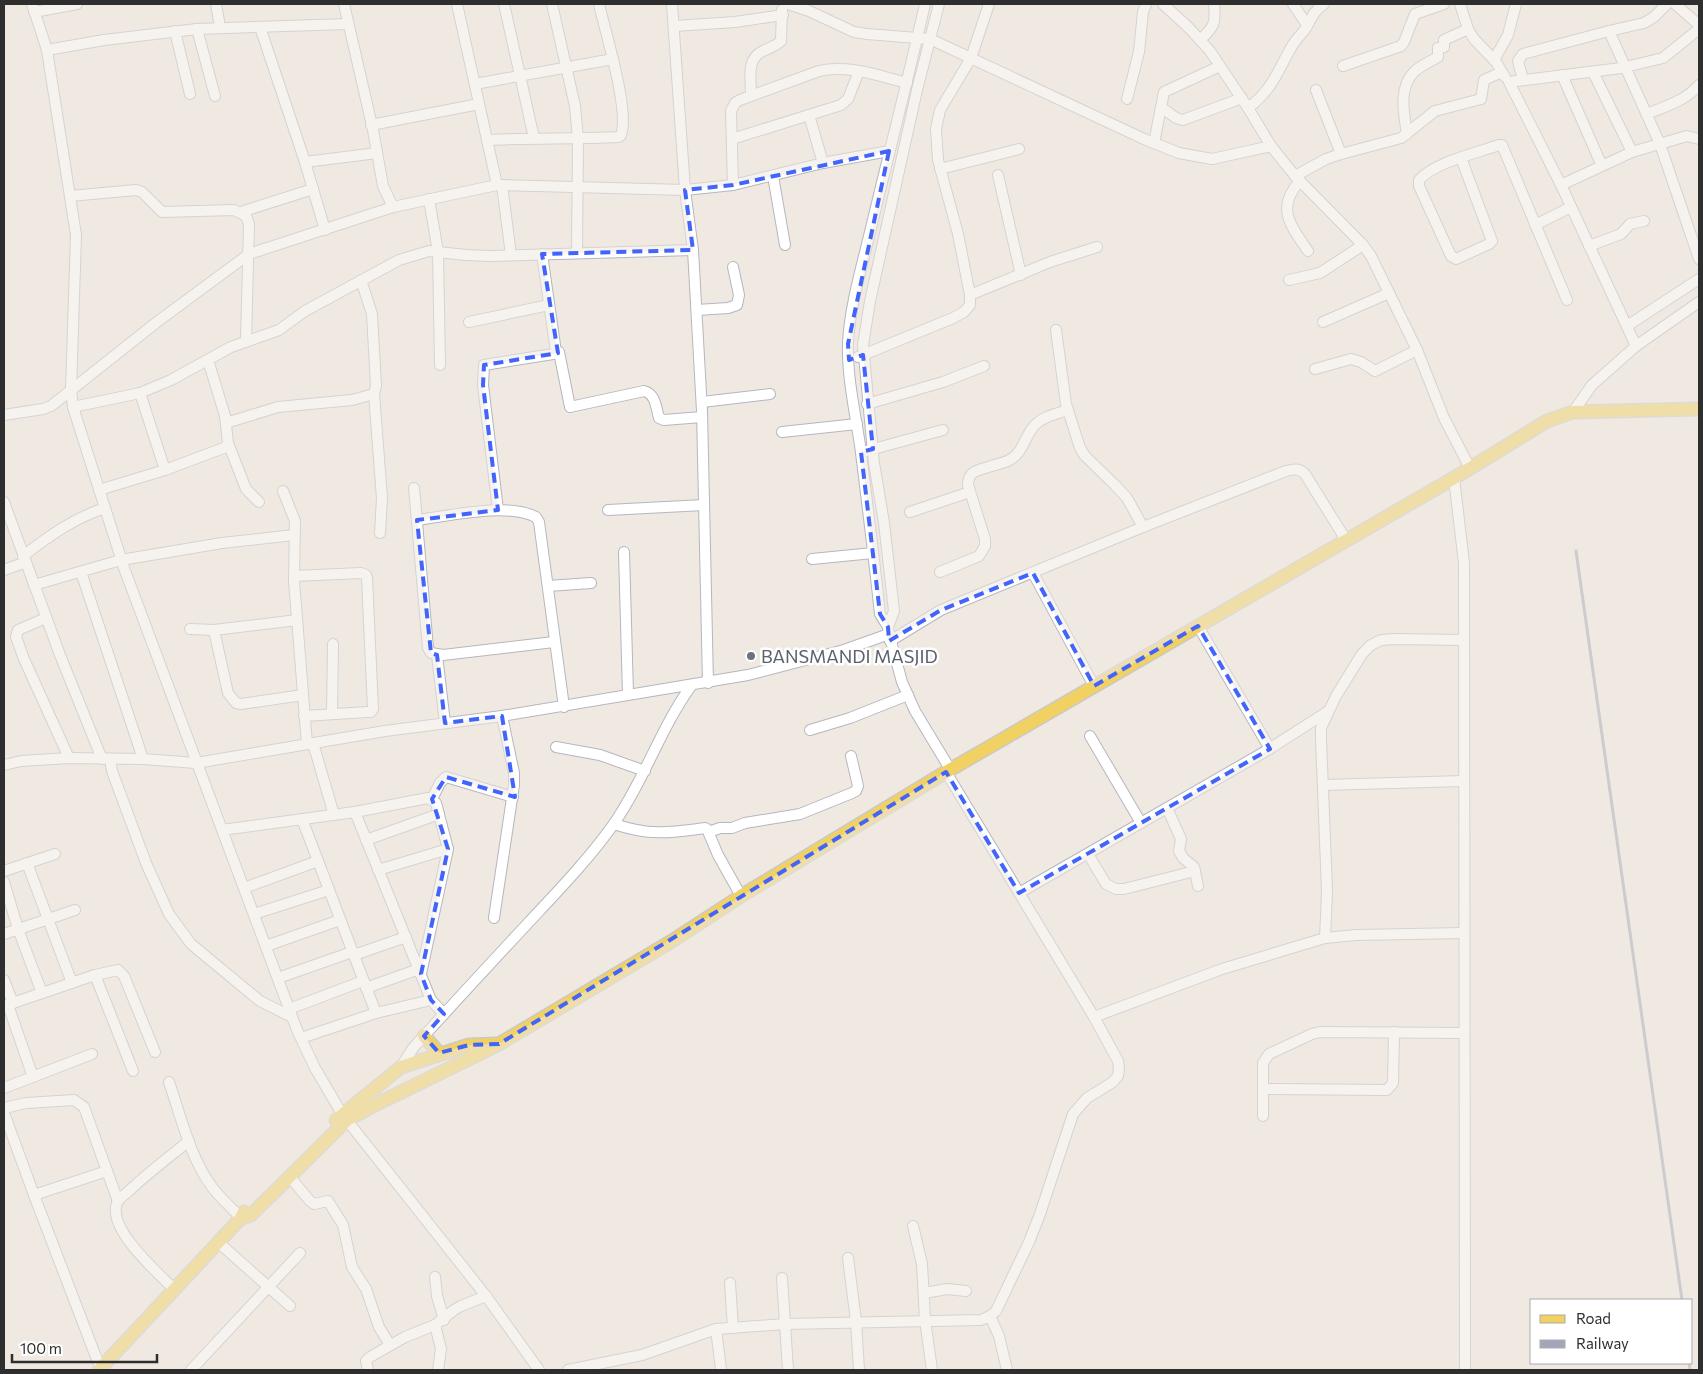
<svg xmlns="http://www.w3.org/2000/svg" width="1703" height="1374" font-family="Commissioner,sans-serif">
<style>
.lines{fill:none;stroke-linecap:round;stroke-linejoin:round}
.minor-casing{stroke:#b4b7c1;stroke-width:12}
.major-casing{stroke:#c9c9c9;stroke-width:15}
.minor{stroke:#fff;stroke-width:10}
.major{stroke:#f2d163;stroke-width:12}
.rail{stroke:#a3a6b8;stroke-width:3}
.marked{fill:none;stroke:#4264fb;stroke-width:4;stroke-dasharray:10 6;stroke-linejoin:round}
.worship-dot{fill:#6b7280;stroke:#fff;stroke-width:2}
.labels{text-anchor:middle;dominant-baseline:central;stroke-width:5;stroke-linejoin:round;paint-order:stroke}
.worship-label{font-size:18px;fill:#5b616d;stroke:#fff;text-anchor:start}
</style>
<rect width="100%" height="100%" fill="#efe9e1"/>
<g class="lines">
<defs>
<g id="minor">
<polyline points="32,4 47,50 76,235 71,390 73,407 124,568 297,1030 315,1068 342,1114 486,1296 539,1370"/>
<polyline points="216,4 220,27"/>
<polyline points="344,4 373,130 383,186 393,207"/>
<polyline points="457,4 497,185"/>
<polyline points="504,4 534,138"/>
<polyline points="552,4 575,106 578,139 577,253"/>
<polyline points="672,4 685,190 693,250 702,411 708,683"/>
<polyline points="788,4 809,11 854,32 867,34 930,39 1144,139 1179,153 1212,159 1271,146"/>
<path d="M925,4C908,79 889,153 871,228C862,266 850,305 848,343C847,377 855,412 860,445C867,501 874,557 880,614L888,627L889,634L902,682L915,711L950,769"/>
<polyline points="1163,4 1189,28 1210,51 1248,108 1271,146 1295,176 1363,245 1371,256 1417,350 1444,418 1470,468"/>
<polyline points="1293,4 1307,25"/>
<polyline points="1460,4 1468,29 1474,39 1496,62 1505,77"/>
<polyline points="1675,4 1699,25"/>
<polyline points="34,12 77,4"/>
<polyline points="674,26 735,22 783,15"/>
<polyline points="260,27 305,162 325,230"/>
<polyline points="197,29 215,96"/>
<polyline points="175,31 190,94"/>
<polyline points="1609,31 1660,144 1699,259"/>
<path d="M1200,40C1214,27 1216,24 1214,4"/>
<polyline points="47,50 104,40 197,29 348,24"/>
<polyline points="1494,60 1508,35 1516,4"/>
<polyline points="1343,66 1401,46 1404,42 1415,14 1444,4"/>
<polyline points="1593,72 1632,152"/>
<polyline points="1562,75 1602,166"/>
<polyline points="1523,80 1518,61 1523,54 1609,31 1644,23 1654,17 1667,4"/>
<polyline points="475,84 613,59"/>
<polyline points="1316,90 1341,154"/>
<path d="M751,95C751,80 746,58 763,51C769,48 776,46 781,41L782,10"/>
<polyline points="1127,99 1139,52 1143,12 1146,4"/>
<polyline points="1161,107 1176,118 1183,120 1242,98"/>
<path d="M1248,108C1273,89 1277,72 1292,46C1296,39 1302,34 1306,28C1313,16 1312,13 1324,4"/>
<path d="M1647,114C1666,106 1685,101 1699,85"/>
<polyline points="809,115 823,163"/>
<polyline points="371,125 479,104"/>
<path d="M1407,134C1404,114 1398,88 1414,72C1420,66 1431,61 1438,57V48L1444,47V40L1468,29"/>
<polyline points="732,139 841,105 848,99 859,71"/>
<path d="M487,140C531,138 575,139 619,137L621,135C630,111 605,31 599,4"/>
<polyline points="1154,143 1164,92 1220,66"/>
<path d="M1461,158L1492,241L1489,244L1456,259L1451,256L1419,186V180C1435,162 1477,153 1499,145H1502L1567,300"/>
<polyline points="305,162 377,153"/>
<polyline points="940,169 1019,149"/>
<polyline points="998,175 1021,275"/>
<polyline points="773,176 785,245"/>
<polyline points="1295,176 1326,159 1341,154 1401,138 1435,111 1481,99 1484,80 1502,72"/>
<path d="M1300,181C1275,208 1291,226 1308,251"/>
<polyline points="502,185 511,255"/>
<path d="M733,185L731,111L735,103L740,100L819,71C848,64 879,76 907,83"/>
<polyline points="1561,185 1632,152 1687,136 1699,139"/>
<polyline points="70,196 136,190 142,192 162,212 234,210 246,216 249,224 246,342"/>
<polyline points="429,199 438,252 440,365"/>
<polyline points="241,212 313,189"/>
<polyline points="1535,225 1571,207"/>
<polyline points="1589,246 1621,234 1630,224 1644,221"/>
<polyline points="1289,280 1320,273 1363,245"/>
<polyline points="970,295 1050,262 1097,247"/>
<polyline points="697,310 728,308 737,305 739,295 733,267"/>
<polyline points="469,322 549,305"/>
<polyline points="1323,322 1389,293"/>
<polyline points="1627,326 1699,279"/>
<polyline points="1056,330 1066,404 1080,448 1085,456 1114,484 1127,498 1143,527"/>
<polyline points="1636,346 1561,185 1509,82 1621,68 1663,58 1699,29"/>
<path d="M559,352L570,407L644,391C656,394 656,408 659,418L664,420L702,417"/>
<polyline points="858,357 953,318 964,312 970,305 970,295 958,234 938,160 936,129 940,110 971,58 989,4"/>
<polyline points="208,360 225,416 228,443 246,489 259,502"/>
<polyline points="1315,369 1351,359 1361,362 1375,371 1417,350"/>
<polyline points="140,393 165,470"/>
<polyline points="374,394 382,498 380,533"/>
<polyline points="702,402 770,394"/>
<polyline points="867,404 943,382 984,366"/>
<polyline points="73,407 140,393 171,380 231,347 279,330 305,311 399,260 429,251 466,255 489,256 693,250"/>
<polyline points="1573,412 1592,385 1636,346 1699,302"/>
<polyline points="4,415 43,409 51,406 157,322 249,254 393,207 497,185 685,190 733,185 823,163 889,151"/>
<polyline points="226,423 278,407 352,400 374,394 376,386 372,314 361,280"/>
<polyline points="782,432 857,424"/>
<polyline points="866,451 943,430"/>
<polyline points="1454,478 1464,563 1465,1370"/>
<polyline points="414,488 428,648 431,653 443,655 554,642"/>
<polyline points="99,490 165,470 229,446"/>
<polyline points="283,491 295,521 294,581 307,744"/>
<polyline points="4,502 60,655 102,759"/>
<polyline points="498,510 483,385 484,365 553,354 556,352 542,254"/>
<polyline points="608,510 704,505"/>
<polyline points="910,512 970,492"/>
<path d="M417,520C449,516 507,502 536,517L539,522L564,707"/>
<polyline points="624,552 628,694"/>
<path d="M23,556C49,536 74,518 105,508"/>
<polyline points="812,559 873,553"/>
<polyline points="4,570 26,562"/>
<polyline points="81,572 143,759"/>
<path d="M940,572L979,556L985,546V539L968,485C968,473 975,471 985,468C996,464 1010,463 1017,454C1025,445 1027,432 1036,424C1044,416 1057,414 1068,410"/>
<polyline points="1033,573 1094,686"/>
<polyline points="294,576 361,573 366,575 367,578 373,709 371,712 367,712 304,716"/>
<polyline points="34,585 121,560 222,543 294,535"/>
<polyline points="548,586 591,583"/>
<polyline points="46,618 18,630 16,637 24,659 69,758"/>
<polyline points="1198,626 1270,749"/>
<polyline points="888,627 894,611 884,523 874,463 863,345 870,301 917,90 939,4"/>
<polyline points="190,629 214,630 297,620"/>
<polyline points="214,630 228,693 236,703 241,704 303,695"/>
<polyline points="1464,640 1394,639 1381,640 1371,645 1362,654 1336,696 1321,728 1321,739 1327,891 1325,938 1356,935 1464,933"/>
<path d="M890,641L941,610L1143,527L1286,471C1294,469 1299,468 1305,474L1346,540"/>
<polyline points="437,655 445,723"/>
<polyline points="332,714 333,644"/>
<polyline points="810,730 850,718 908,695"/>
<polyline points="1090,736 1141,823"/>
<polyline points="313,743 334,815"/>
<polyline points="556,747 600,755 645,771"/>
<polyline points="110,759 112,771 146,863 169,914 191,944 260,1001 292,1017"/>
<polyline points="4,765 21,761 69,758 143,759 196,763 385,731 502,716 748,675 844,650 889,634"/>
<polyline points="1323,785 1464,781"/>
<polyline points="432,799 440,783 446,777 513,797"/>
<polyline points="1167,808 1181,839 1179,851 1183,858 1194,867 1198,886"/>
<polyline points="355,812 431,1000 444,1014"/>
<polyline points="302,819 376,1013"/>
<path d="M614,824C650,836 668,833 705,828L707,829L718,855L741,896"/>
<polyline points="222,830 355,812 428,798 436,803 448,849 421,974"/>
<polyline points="709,832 720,828 732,828 745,823 800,814 852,793 856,791 858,786 851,756"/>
<polyline points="366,840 439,814"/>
<polyline points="1088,854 1106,884 1116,889 1124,889 1195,871"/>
<polyline points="27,863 72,983"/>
<polyline points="378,870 448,849"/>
<polyline points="4,871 55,854"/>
<polyline points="4,882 18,929 42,993"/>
<polyline points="244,888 318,861"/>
<polyline points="1019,893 1266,751 1327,712"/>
<polyline points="254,914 329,890"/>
<polyline points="494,918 514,785 514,773 502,716"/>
<polyline points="4,934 75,910"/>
<polyline points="266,946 340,920"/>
<polyline points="354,955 406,937"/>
<polyline points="95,975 133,1071"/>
<polyline points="278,978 352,952"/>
<polyline points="4,980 13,1003"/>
<polyline points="366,988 419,969"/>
<polyline points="8,1005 33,1077"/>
<polyline points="4,1006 95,975 118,970 124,976 155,1052"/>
<polyline points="289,1009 363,981"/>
<polyline points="1094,1017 1222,969 1325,938"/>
<polyline points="301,1038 376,1013 431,1000"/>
<path d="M401,1067L413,1048C451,1006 490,964 529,922C558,891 588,860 613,825C644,781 660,729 691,686"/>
<path d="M169,1082C181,1117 190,1157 212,1187C220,1198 232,1208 241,1218"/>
<polyline points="4,1088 92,1054"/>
<polyline points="1263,1089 1387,1090 1393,1083 1394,1032"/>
<polyline points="4,1108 26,1103 74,1100 84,1107 107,1171"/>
<polyline points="4,1113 34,1195 101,1370"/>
<polyline points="1263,1116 1263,1063 1269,1054 1312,1034 1320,1032 1464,1033"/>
<polyline points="289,1176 310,1201 314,1204 328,1201 343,1225 352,1267 366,1289 379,1327 390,1345"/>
<polyline points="34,1195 107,1171 118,1201"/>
<polyline points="913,1226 922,1264 925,1320 932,1370"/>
<polyline points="218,1242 290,1306"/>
<polyline points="848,1258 856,1321 859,1370"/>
<polyline points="435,1277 437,1296 444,1320"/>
<polyline points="782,1278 788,1370"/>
<polyline points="730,1283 733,1328"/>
<path d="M174,1289C158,1273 107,1229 117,1203C119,1198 126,1194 130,1190C149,1172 169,1157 189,1141"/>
<polyline points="924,1293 947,1289 966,1291"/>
<polyline points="990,1316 999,1336 1007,1370"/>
<polyline points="435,1325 441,1349 438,1370"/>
<polyline points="716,1329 721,1370"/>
<polyline points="191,1370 300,1253"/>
<polyline points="368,1370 366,1361 370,1357 405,1337 435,1325 454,1310 461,1306 486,1296"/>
<polyline points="568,1370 642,1355 716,1329 785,1324 981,1320 990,1316 996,1311 1029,1242 1040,1214 1073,1114 1087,1098 1113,1082 1118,1076 1119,1069 1118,1061 1094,1017 946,772"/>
</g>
<g id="major">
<polyline points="424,1036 439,1053"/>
<polyline points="336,1120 401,1067 469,1045 496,1044"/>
<polyline points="241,1218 251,1215 347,1120 377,1104 499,1044 672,941 741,896 946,772 1454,478 1547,421 1573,412 1699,409"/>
<polyline points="99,1370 241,1218 244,1212"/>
</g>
</defs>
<use href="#minor" class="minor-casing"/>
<use href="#major" class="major-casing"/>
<use href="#minor" class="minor"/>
<use href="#major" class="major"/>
<g class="rail">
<polyline points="1576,551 1682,1300"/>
<polyline points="1689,1363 1690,1370"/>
</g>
</g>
<path d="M0 0H1703V1374H0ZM889,151L848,344L849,360L863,355L873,449L861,452L880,614L888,627L889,641L941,610L1033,573L1094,686L1198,626L1270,749L1019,893L946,772L499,1044L469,1045L439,1053L424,1036L444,1014L431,1000L421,974L448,849L432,799L446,777L515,797L502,716L445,723L437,655L431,653L417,520L498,510L483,385L484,365L558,353L542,254L693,250L685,190L733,185Z" fill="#efe9e1" fill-opacity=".55" fill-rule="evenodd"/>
<path class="marked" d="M889,151L848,344L849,360L863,355L873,449L861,452L880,614L888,627L889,641L941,610L1033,573L1094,686L1198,626L1270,749L1019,893L946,772L499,1044L469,1045L439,1053L424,1036L444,1014L431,1000L421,974L448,849L432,799L446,777L515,797L502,716L445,723L437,655L431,653L417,520L498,510L483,385L484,365L558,353L542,254L693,250L685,190L733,185Z"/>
<circle class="worship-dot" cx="751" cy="656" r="5"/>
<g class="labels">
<g class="worship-label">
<text x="761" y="656">BANSMANDI MASJID</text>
</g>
</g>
<rect width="1703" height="1374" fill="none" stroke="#2e2e2e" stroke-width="10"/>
<rect x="1530" y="1299" width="162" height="65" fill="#ffffff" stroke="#ababab"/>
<rect x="1540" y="1315" width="25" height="8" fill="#f2d163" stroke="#ababab"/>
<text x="1576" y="1324" font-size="15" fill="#2e2e2e">Road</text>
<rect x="1540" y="1340" width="25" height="8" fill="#a3a6b8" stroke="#ababab"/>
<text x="1576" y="1349" font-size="15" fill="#2e2e2e">Railway</text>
<path d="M12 1354v8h145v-8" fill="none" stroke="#2e2e2e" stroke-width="2.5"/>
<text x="20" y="1354" font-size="15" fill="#2e2e2e" stroke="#ffffff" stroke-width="4" paint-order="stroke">100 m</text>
</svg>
